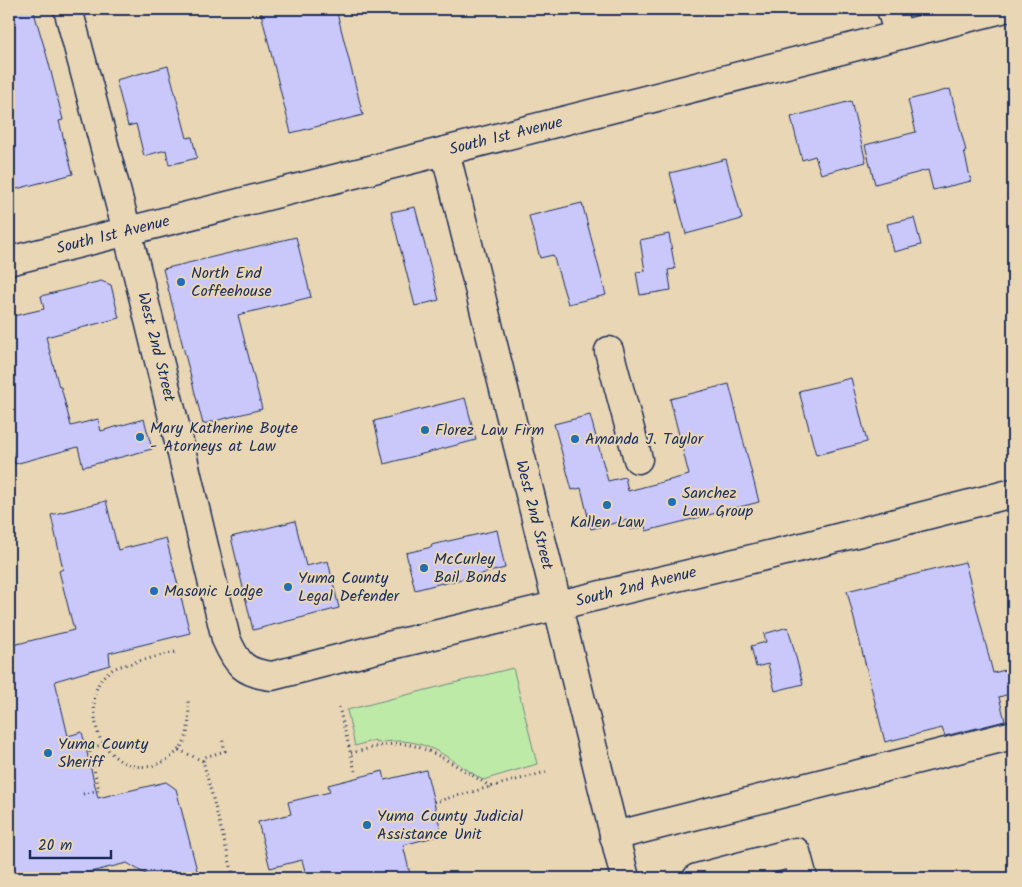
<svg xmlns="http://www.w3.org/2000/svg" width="1022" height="887" font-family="Kalam,sans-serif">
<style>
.green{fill:#bdeaa7;stroke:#6c8c82}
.building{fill:#cac8fa;stroke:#1b2f5e}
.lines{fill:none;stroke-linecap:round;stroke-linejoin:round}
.minor-casing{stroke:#1b2f5e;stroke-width:31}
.path{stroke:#1b2f5e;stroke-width:3;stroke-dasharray:1 4;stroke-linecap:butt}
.minor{stroke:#e9d6b4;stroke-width:28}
.poi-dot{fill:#1f6fb2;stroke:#e9d6b4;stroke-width:2}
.labels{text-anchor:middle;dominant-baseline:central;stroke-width:4;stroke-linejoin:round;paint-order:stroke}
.street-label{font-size:16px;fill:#1b2f5e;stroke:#e9d6b4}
.poi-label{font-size:16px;fill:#1b2f5e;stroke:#e9d6b4;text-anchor:start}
</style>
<rect width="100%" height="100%" fill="#e9d6b4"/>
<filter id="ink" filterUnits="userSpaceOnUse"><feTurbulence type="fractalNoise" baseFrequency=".02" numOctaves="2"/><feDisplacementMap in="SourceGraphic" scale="10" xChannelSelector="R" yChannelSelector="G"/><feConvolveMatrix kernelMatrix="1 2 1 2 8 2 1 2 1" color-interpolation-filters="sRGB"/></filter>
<g filter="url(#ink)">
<path class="green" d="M513,668L537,764L483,780C457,764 431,741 399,741C392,741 384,742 376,743L375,740L355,746L347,710Z"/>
<g class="building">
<polygon points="9,9 33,9 48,60 63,120 59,121 73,174 9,191"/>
<polygon points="260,9 336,9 363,115 291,133"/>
<polygon points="168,66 187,138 192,137 197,158 169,165 166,150 144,156 136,124 128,126 116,80"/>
<polygon points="950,89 966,151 964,151 971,181 933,190 928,170 875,184 865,145 916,132 908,100"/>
<polygon points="851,101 866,162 821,174 815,156 802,160 791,117"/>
<polygon points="726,159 742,219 686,234 670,173"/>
<polygon points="582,203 606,295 568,304 553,255 540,258 529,216"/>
<polygon points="415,207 439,300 415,306 391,212"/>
<polygon points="914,218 921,245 894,252 887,224"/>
<polygon points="669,234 675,269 668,270 671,290 640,295 636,272 645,271 640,240"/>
<polygon points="296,237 311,297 238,315 262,409 203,424 163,269"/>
<polygon points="101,281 111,285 119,318 46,337 59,387 61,387 71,426 98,419 101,431 144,419 152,449 83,467 78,447 15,464 9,440 9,317 44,309 41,296"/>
<polygon points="851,378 867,442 816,455 799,391"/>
<polygon points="729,384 759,502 646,531 645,526 630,530 627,520 591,529 581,488 572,490 554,424 590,415 608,481 625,477 628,491 689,475 670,399"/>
<polygon points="465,398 476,440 384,464 374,421"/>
<polygon points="106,501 118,550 166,538 190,633 109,653 110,665 55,681 68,736 82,732 98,798 166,782 176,789 199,878 152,878 127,863 66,878 9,878 9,646 74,630 59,571 63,569 51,515"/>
<polygon points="295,521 306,566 328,561 339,608 253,630 231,537"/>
<polygon points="497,530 505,568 442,584 442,583 415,590 406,553 432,547 431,545"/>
<polygon points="965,562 993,673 1013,668 1013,693 999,697 1005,721 945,736 942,728 885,742 847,591"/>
<polygon points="788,627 803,684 775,691 768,664 756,667 751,646 766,642 764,634"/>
<polygon points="426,770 442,835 403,845 411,878 307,878 302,860 270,868 258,822 291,814 288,802 330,792 328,785 383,771 385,780"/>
</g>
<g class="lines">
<defs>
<g id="minor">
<path d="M68,9L127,231L183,458L226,639C237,664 244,673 272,676L388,646L802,547L1013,493"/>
<polyline points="891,9 899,35"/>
<polyline points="445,151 625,878"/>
<polyline points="9,261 445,151 1002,9"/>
<polyline points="609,351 638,459"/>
<polyline points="614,836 1013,735"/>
<polyline points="697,878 796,852 803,878"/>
</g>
</defs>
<use href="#minor" class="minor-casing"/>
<g class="path">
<path d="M175,652C162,655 148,659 135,662C126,665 117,666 110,671C99,678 94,692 94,704C95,715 95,728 100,738C106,748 115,760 127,764C149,772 175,761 185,740C190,727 189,712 188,699"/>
<polyline points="339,707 355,771"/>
<polyline points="88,749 104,744"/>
<polyline points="179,750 203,761 234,878"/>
<path d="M351,753C368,749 386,743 404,744C427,745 470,774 491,787"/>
<polyline points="203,761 205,757 225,751 222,737"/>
<polyline points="83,794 99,790 89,748"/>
<polyline points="434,802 546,772"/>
</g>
<use href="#minor" class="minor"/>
</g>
</g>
<g class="poi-dot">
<circle cx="181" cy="282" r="5"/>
<circle cx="425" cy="430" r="5"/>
<circle cx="140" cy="437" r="5"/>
<circle cx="575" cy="439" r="5"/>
<circle cx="672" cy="502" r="5"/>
<circle cx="607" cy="505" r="5"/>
<circle cx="424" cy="568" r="5"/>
<circle cx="288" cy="587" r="5"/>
<circle cx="154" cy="591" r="5"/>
<circle cx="48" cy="753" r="5"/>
<circle cx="367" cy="825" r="5"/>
</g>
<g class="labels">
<g class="street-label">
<text transform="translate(506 136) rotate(-14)">South 1st Avenue</text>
<text transform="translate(113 235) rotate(-14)">South 1st Avenue</text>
<text transform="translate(156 347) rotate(76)">West 2nd Street</text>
<text transform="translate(534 515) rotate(76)">West 2nd Street</text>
<text transform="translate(636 587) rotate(-14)">South 2nd Avenue</text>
</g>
<g class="poi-label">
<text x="191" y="273">North End<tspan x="191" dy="18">Coffeehouse</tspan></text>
<text x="150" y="428">Mary Katherine Boyte<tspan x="150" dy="18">- Atorneys at Law</tspan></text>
<text x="435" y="430">Florez Law Firm</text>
<text x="585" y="439">Amanda J. Taylor</text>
<text x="682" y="493">Sanchez<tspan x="682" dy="18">Law Group</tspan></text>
<text x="607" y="522" text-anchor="middle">Kallen Law</text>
<text x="434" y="559">McCurley<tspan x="434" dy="18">Bail Bonds</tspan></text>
<text x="298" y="578">Yuma County<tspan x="298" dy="18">Legal Defender</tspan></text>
<text x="164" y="591">Masonic Lodge</text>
<text x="58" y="744">Yuma County<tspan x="58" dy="18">Sheriff</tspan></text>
<text x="377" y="816">Yuma County Judicial<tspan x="377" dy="18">Assistance Unit</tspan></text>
</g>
</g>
<rect width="1022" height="887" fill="none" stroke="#e9d6b4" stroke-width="30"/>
<rect x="15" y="15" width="992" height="857" fill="none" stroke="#1b2f5e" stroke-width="2" filter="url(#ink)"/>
<path d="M30 850v8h81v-8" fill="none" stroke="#1b2f5e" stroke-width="2.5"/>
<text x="38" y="850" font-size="15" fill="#1b2f5e" stroke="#e9d6b4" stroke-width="4" paint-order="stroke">20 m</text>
</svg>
